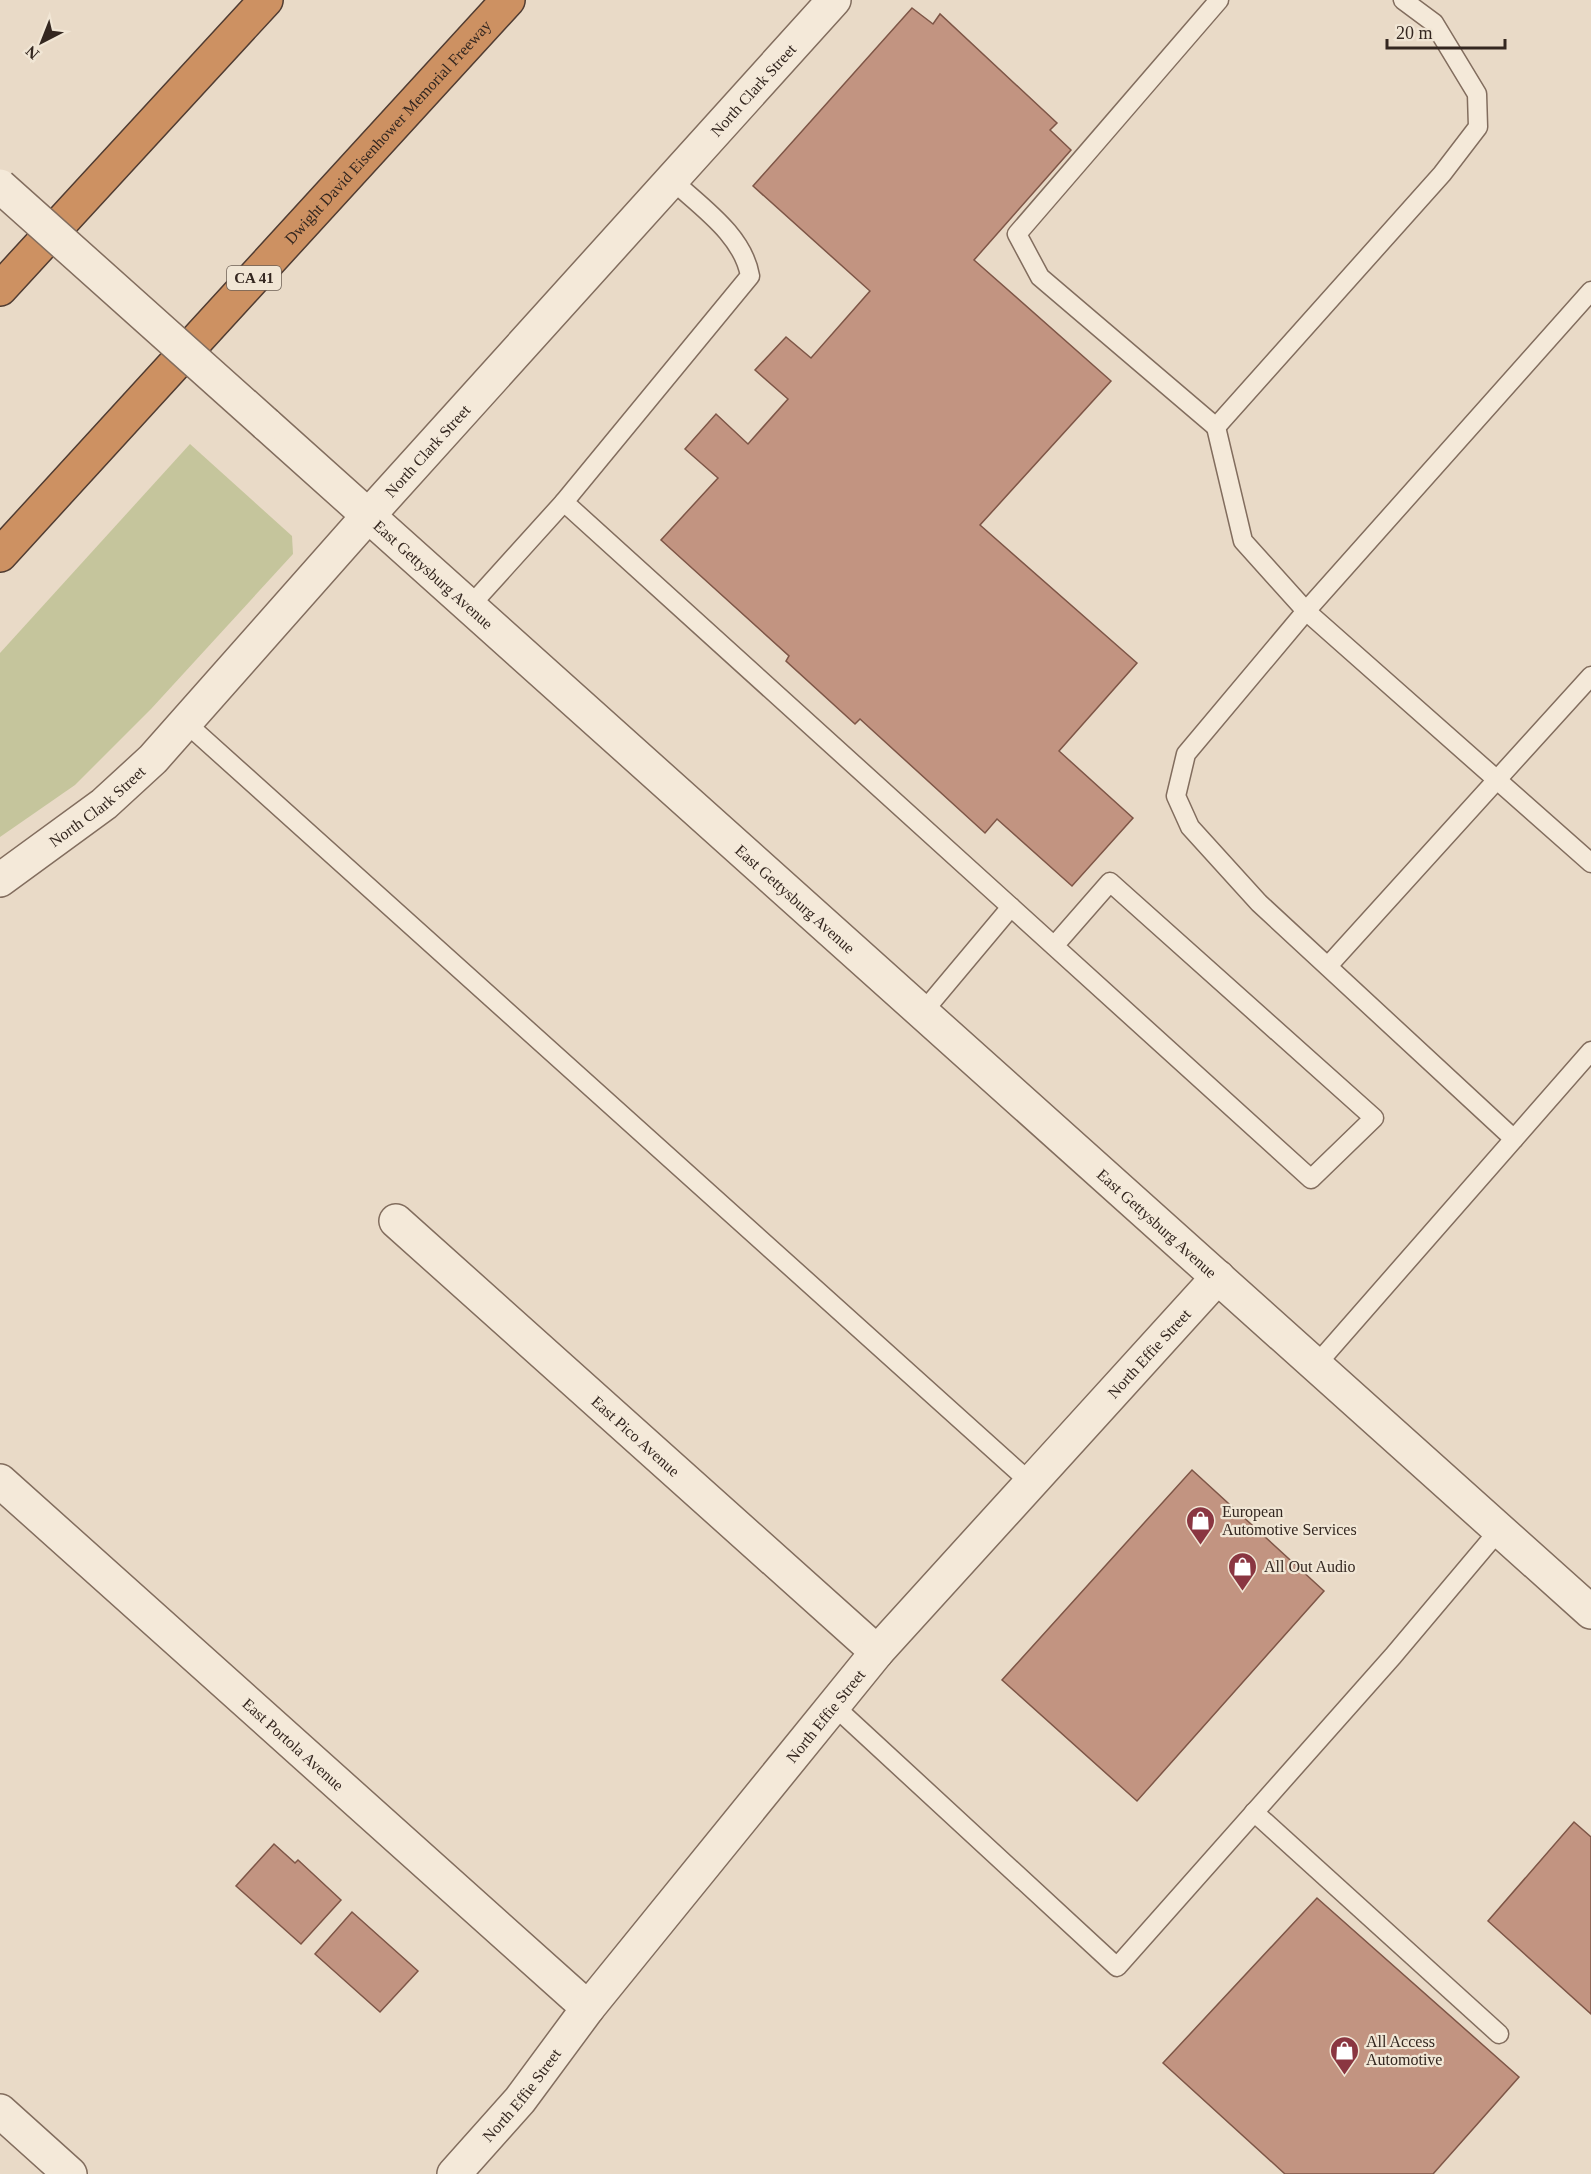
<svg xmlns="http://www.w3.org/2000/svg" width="1591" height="2174" font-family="'Times New Roman',serif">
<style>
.green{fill:#c5c59c}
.building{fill:#c29481;stroke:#7e5647;stroke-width:1.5}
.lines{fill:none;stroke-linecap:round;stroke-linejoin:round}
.service-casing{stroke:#826d5e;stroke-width:21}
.minor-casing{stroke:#826d5e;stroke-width:36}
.tertiary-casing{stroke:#826d5e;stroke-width:36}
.motorway-casing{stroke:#503c32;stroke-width:36}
.service{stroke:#f4e9d9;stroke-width:18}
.minor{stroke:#f4e9d9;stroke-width:33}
.tertiary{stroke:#f4e9d9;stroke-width:33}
.motorway{stroke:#cd9162;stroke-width:33}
.tertiary-bridge-casing{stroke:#826d5e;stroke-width:36;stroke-linecap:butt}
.tertiary-bridge{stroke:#f4e9d9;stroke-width:33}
.labels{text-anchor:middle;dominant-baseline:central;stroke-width:4.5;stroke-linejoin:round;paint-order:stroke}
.shield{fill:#f1e6d5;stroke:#6d6056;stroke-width:1.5}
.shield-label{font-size:15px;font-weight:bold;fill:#342720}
.street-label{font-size:16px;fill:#342720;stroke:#f1e6d5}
.poi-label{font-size:16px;fill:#342720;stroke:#f1e6d5;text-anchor:start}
</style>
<rect width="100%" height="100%" fill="#e9dac7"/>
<polygon class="green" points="190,444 292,536 293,554 151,709 75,785 0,837 0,653"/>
<g class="building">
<polygon points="912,8 933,24 940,14 1057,123 1050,130 1071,150 974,260 1111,381 980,525 1137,663 1059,751 1133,818 1072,886 997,819 985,833 860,719 855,724 786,661 789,656 661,540 718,478 685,449 716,414 748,444 788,399 755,370 786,337 811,358 870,291 753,186"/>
<polygon points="1192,1470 1324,1591 1137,1801 1002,1680"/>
<polygon points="1574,1822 1591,1837 1591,2014 1488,1921"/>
<polygon points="274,1844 295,1863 298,1860 341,1900 301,1944 236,1886"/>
<polygon points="1317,1898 1519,2077 1433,2174 1285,2174 1163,2063"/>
<polygon points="352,1912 418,1971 380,2012 315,1954"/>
</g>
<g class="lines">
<defs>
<g id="service">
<polyline points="1219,0 1017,234 1040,277 1216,427 1442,174 1478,127 1477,94 1434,23 1403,0"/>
<path d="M672,180C701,207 743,235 750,276L564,502L1011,907L923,1012"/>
<polyline points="1216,427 1243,541 1306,611 1591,863"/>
<polyline points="470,606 564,502"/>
<polyline points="186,723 1031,1483"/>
<polyline points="1011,907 1054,946 1311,1179 1374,1118 1110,882 1054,946"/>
<polyline points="1328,966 1591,676"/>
<polyline points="1514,1139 1259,903 1190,827 1176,796 1186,754 1306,611 1591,291"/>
<polyline points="1316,1365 1591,1051"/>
<polyline points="833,1705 1117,1967 1393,1656 1500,1529"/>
<polyline points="1254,1812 1499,2034"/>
</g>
<g id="minor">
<path id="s1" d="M0,880L104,804L153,759L368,516L834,0"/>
<path id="s2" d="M396,1221L877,1652"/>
<path id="s3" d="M0,1481L588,2008"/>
<polyline points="0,2111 70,2174"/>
<path id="s4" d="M454,2174L520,2100L588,2008L877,1652L1218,1277"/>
</g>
<g id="tertiary">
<path id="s5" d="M266,424L1591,1612"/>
</g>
<g id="motorway">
<polyline points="0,289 266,0"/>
<path id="s6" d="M0,555L508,0"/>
</g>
</defs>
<use href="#service" class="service-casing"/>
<use href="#minor" class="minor-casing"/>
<use href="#tertiary" class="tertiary-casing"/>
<use href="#motorway" class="motorway-casing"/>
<use href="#service" class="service"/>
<use href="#minor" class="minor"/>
<use href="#tertiary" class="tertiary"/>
<use href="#motorway" class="motorway"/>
<defs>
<polyline id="tertiary-bridge" points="0,186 266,424"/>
</defs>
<use href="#tertiary-bridge" class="tertiary-bridge-casing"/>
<use href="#tertiary-bridge" class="tertiary-bridge"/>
</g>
<defs>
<symbol id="shop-pin" viewBox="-11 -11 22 30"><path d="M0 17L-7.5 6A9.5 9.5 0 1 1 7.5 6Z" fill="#8a3641" stroke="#f1e6d5"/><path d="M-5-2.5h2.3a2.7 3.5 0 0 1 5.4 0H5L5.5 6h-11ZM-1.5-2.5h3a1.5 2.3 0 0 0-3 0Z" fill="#fff"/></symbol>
</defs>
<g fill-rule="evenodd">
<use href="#shop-pin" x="1184" y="1504" width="33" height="45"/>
<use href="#shop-pin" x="1226" y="1550" width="33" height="45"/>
<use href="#shop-pin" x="1328" y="2034" width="33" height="45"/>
</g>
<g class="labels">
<rect class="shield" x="227" y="266" width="54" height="24" rx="4.5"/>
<g class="shield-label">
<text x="254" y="278">CA 41</text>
</g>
<g class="street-label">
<text stroke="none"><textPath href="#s1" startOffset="1094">North Clark Street</textPath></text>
<text stroke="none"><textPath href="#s6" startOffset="574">Dwight David Eisenhower Memorial Freeway</textPath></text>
<text stroke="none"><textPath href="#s1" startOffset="608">North Clark Street</textPath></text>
<text stroke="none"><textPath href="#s5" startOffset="225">East Gettysburg Avenue</textPath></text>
<text stroke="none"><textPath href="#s1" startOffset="122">North Clark Street</textPath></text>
<text stroke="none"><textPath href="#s5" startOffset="711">East Gettysburg Avenue</textPath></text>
<text stroke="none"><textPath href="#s5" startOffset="1197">East Gettysburg Avenue</textPath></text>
<text stroke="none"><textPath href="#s4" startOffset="1076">North Effie Street</textPath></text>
<text stroke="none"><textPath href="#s2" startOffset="322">East Pico Avenue</textPath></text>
<text stroke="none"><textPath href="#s4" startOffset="590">North Effie Street</textPath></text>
<text stroke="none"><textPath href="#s3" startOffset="394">East Portola Avenue</textPath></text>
<text stroke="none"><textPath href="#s4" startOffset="104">North Effie Street</textPath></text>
</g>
<g class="poi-label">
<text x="1222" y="1511">European<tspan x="1222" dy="18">Automotive Services</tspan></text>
<text x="1264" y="1566">All Out Audio</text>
<text x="1366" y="2041">All Access<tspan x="1366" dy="18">Automotive</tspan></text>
</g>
</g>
<g transform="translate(42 42) rotate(222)" stroke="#f1e6d5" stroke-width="4.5" paint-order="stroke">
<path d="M0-4.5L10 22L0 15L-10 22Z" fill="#342720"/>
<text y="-9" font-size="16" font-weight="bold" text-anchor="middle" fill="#342720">N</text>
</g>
<path d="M1387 39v9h118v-9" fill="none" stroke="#342720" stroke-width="3"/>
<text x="1396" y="39" font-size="18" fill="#342720" stroke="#f1e6d5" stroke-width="4.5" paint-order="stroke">20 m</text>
</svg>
